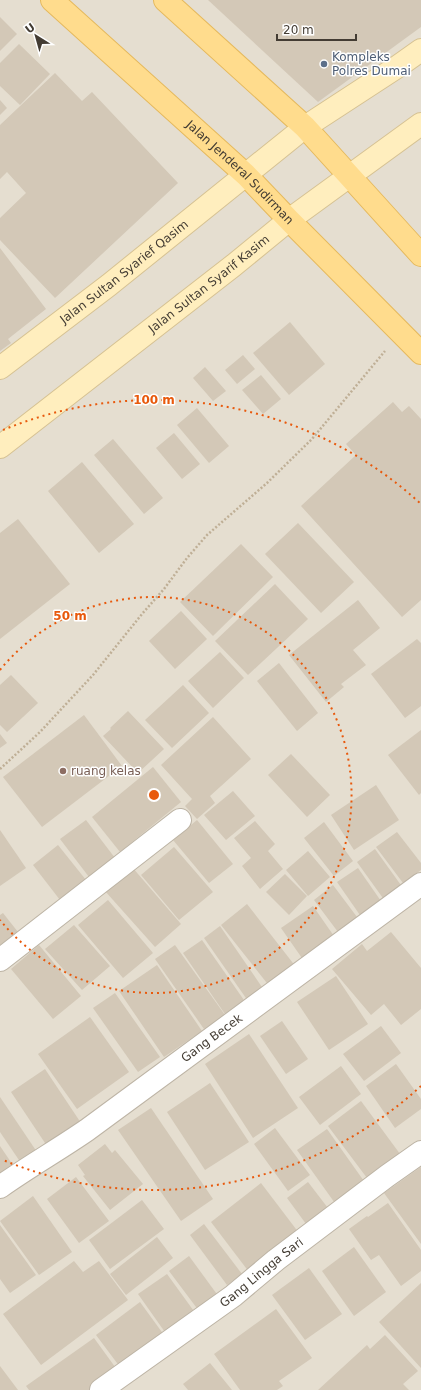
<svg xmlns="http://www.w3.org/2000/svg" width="421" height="1390" font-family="'DejaVu Sans',sans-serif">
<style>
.residential{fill:#e5ded0}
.building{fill:#d3c8b7}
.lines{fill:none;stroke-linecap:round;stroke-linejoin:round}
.street-casing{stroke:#bdb4a5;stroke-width:24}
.secondary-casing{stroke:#d6c293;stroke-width:24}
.primary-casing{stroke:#e5b95d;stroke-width:24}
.path{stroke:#bfaf96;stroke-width:2.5;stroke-dasharray:2 2;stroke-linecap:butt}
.street{stroke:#fff;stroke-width:22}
.secondary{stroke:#ffeebe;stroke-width:22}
.primary{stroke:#ffdc8d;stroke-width:22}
.ring{fill:none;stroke:#e8590c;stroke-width:2;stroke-dasharray:2 4}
.service-dot{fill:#5c6f8a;stroke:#fff;stroke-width:1.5}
.education-dot{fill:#8d6e63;stroke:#fff;stroke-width:1.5}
.labels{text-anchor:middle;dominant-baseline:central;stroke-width:3;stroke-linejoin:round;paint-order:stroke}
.service-label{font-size:12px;fill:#4e5e75;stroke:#fff;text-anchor:start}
.street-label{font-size:12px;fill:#433c33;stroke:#fff}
.education-label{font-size:12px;fill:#785e54;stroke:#fff;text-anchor:start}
.centre{fill:#e8590c;stroke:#fff;stroke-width:2}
.ring-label{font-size:12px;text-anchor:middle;font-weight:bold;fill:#e8590c;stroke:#fff;stroke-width:3;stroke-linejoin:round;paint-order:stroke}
</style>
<rect width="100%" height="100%" fill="#f1ece2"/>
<rect class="residential" x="0" y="0" width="421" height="1390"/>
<g class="building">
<polygon points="208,0 421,0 421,27 318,102"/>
<polygon points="0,17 17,34 0,51"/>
<polygon points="19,44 50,74 20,105 0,86 0,63"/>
<polygon points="55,73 82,101 92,92 178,183 55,298 0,240 0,218 26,193 7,172 0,179 0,125"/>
<polygon points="0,100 7,108 0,115"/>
<polygon points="0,248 46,309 8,339 11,343 0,351"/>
<polygon points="290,322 325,364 289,395 253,353"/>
<polygon points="243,355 255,369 237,384 225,370"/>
<polygon points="205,367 226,391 213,401 193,378"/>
<polygon points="261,375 281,399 263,414 242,390"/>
<polygon points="393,402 402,412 409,406 421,419 421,600 402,617 301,506 356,455 346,444"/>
<polygon points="197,408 229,446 209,463 177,425"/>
<polygon points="174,433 200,464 182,479 156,448"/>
<polygon points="113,439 163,498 144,514 94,455"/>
<polygon points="82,462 134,524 99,553 48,491"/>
<polygon points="18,519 70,584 0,639 0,533"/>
<polygon points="298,523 354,582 321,613 265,554"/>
<polygon points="241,544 273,577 213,636 180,602"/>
<polygon points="275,584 308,619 248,675 215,641"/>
<polygon points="358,600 380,628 353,650 366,665 341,684 344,687 326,702 289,655"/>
<polygon points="181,611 207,639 175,669 149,641"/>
<polygon points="417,639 421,643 421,706 405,718 371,674"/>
<polygon points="220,652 244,678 213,708 188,681"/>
<polygon points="279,663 318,713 297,731 257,681"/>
<polygon points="11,675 38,703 7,732 0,725 0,685"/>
<polygon points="183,685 209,713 172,748 145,720"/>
<polygon points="128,711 164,749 138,773 103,736 111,729 110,728"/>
<polygon points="84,715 122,766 42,827 3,777"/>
<polygon points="213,717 251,759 210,796 215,803 197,819 185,806 192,799 161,765"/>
<polygon points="421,730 421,793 419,795 388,755"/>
<polygon points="0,734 7,743 0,748"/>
<polygon points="291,754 330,795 307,817 268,775"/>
<polygon points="153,767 181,802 120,852 92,817"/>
<polygon points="376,785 399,820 354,850 331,815"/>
<polygon points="233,791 255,816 226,840 204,815"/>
<polygon points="86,820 115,858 89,877 60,839"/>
<polygon points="197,820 233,864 209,883 173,840"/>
<polygon points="255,821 275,844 268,851 283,869 260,889 242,866 251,858 234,838"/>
<polygon points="324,822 353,861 334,876 304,838"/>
<polygon points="0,830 26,868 0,886"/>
<polygon points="397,832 421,863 421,870 403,883 376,847"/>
<polygon points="58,845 86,880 60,900 33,865"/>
<polygon points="174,847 213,892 179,920 141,875"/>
<polygon points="375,849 403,888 385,901 357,862"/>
<polygon points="308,851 330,877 308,896 286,870"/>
<polygon points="132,867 181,924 155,947 105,891"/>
<polygon points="358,868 383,904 362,918 337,882"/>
<polygon points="285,874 307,896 289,915 266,892"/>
<polygon points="333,885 357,917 338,932 314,900"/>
<polygon points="108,900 153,953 123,978 78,925"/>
<polygon points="247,904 296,967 270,987 221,925"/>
<polygon points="313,906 336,939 304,961 281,928"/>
<polygon points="3,913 18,932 0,945 0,915"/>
<polygon points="74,925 110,966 82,990 45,949"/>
<polygon points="220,926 264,990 248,1001 204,938"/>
<polygon points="391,932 421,968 421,1009 401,1025 384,1004 371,1015 332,969 362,944 367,951"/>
<polygon points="202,940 246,1003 227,1017 183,953"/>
<polygon points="39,945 81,996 53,1019 11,969"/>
<polygon points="175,945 225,1015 204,1029 155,959"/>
<polygon points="157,965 202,1031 164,1057 119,991"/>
<polygon points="336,976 368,1024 329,1050 297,1002"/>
<polygon points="115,993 160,1057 138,1072 93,1008"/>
<polygon points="90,1017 129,1072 77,1109 38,1054"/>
<polygon points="282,1021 308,1059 286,1074 260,1036"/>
<polygon points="381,1026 401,1053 364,1081 343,1054"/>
<polygon points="249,1034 298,1108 253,1138 205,1064"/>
<polygon points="396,1064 421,1099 421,1109 395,1128 366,1086"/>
<polygon points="341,1066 361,1094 320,1125 299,1097"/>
<polygon points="45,1069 83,1126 49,1149 11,1092"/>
<polygon points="210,1083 249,1142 205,1170 167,1112"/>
<polygon points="0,1097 39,1155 23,1166 0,1132"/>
<polygon points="361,1101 403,1158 370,1182 328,1126"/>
<polygon points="151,1108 213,1199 181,1221 118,1130"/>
<polygon points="275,1128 310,1175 288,1191 254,1144"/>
<polygon points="327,1129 366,1184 337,1206 297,1150"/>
<polygon points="105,1144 112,1153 115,1150 143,1184 110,1210 83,1176 85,1175 78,1165"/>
<polygon points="0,1146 17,1171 0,1182"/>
<polygon points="421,1167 421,1244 384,1193"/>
<polygon points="76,1177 109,1221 79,1243 47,1199"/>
<polygon points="308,1182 331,1212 309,1228 287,1198"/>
<polygon points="261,1183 299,1233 249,1272 211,1222"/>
<polygon points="33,1196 72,1252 39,1275 0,1221"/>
<polygon points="142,1200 164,1229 110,1269 89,1240"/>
<polygon points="388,1203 421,1250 421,1271 401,1286 379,1255 371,1260 349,1229 367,1216 368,1217"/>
<polygon points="204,1224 242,1274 227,1285 190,1235"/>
<polygon points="0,1225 36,1275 10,1293 0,1279"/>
<polygon points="157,1237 173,1258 126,1295 110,1274"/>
<polygon points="354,1247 386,1292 354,1316 322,1271"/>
<polygon points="189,1256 219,1297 199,1311 169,1271"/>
<polygon points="74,1261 83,1272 99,1261 128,1300 41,1365 3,1314"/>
<polygon points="309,1268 342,1314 305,1340 272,1295"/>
<polygon points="167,1274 196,1314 167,1335 138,1294"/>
<polygon points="421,1283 421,1368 379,1322"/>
<polygon points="140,1302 164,1335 120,1367 96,1335"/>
<polygon points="276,1309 312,1358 279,1381 283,1386 277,1390 240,1390 214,1354"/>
<polygon points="385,1335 418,1371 403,1384 409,1390 318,1390 367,1345 370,1349"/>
<polygon points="94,1338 118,1371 91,1390 29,1390 26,1386"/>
<polygon points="210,1363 232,1390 188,1390 183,1384"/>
<polygon points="0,1366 18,1390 0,1390"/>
</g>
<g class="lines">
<defs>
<g id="street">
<polyline points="0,960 180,820"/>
<path id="s1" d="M0,1187C28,1167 58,1150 87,1130L421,884"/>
<path id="s2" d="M101,1390L233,1296L276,1260L387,1176L421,1152"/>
</g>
<g id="secondary">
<path id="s3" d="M0,368L109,285L305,127L397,67L421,50"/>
<path id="s4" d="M0,447L234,265L289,220L421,124"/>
</g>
<g id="primary">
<path id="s5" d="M52,0L246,175L289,220L421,353"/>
<polyline points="165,0 305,127 421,255"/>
</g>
</defs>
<use href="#street" class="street-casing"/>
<use href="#secondary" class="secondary-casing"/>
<use href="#primary" class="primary-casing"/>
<polyline class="path" points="0,769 40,732 93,675 142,614 164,589 187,558 207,535 267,483 312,439 385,351"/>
<use href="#street" class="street"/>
<use href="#secondary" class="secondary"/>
<use href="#primary" class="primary"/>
</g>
<g class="ring">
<path d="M0 670A198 198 0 1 1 0 920"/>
<path d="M421 1086A395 395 0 0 1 3 1160M3 430A395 395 0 0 1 421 504"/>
</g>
<circle class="service-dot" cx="324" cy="64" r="4"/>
<circle class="education-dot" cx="63" cy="771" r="4"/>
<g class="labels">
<g class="service-label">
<text x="332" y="57">Kompleks<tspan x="332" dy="14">Polres Dumai</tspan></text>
</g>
<g class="street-label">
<text stroke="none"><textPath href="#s5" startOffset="255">Jalan Jenderal Sudirman</textPath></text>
<text stroke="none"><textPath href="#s3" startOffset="157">Jalan Sultan Syarief Qasim</textPath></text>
<text stroke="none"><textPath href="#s4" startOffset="265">Jalan Sultan Syarif Kasim</textPath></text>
<text stroke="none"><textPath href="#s1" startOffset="259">Gang Becek</textPath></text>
<text stroke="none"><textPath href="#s2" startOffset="199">Gang Lingga Sari</textPath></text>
</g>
<g class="education-label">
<text x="71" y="771">ruang kelas</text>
</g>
</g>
<circle cx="154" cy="795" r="6" class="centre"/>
<g class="ring-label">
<text x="154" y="404">100 m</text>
<text x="70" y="620">50 m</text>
</g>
<g transform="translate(36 36) rotate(323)" stroke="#ffffff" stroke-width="3" paint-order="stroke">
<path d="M0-3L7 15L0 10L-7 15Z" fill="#433c33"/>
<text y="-6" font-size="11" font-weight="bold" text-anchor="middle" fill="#433c33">U</text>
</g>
<path d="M277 34v6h79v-6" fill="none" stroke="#433c33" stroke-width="2"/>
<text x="283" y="34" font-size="12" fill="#433c33" stroke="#ffffff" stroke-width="3" paint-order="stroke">20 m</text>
</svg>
